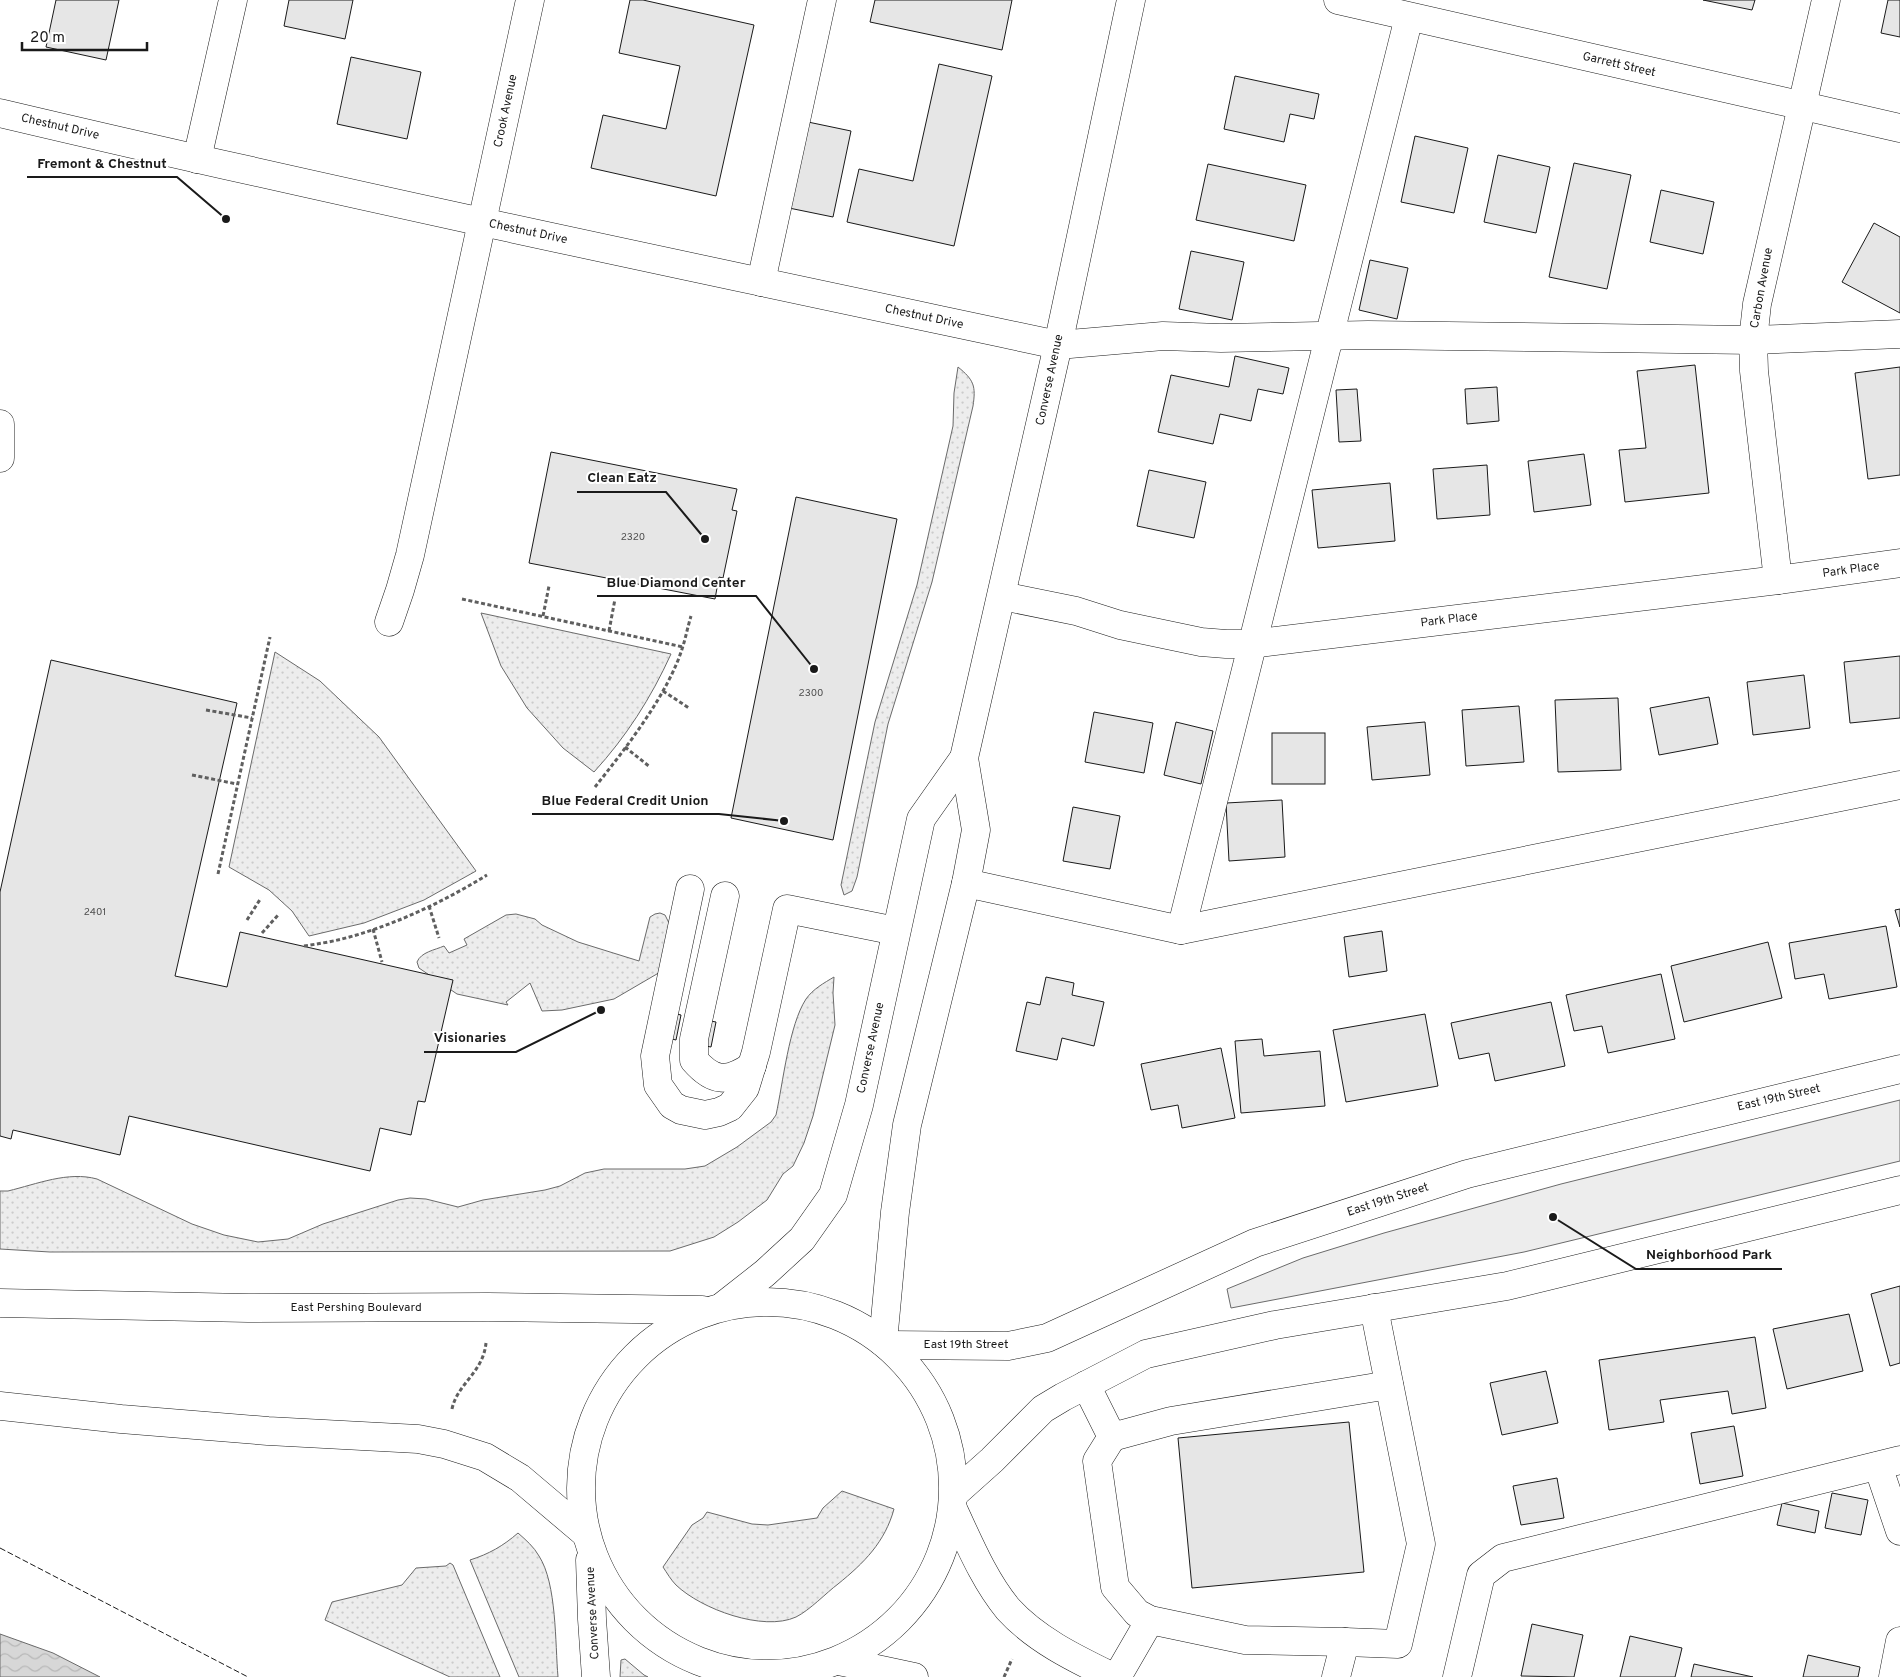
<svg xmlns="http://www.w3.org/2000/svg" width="1900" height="1677" font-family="Overpass,sans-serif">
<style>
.grass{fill:url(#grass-dots);stroke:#6a6a6a}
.built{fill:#ededed;stroke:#6a6a6a}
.water{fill:url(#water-waves);stroke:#6a6a6a}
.building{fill:#e6e6e6;stroke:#1a1a1a}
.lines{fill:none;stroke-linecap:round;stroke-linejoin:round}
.minor-casing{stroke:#1a1a1a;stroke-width:29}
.major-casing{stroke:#1a1a1a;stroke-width:29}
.path{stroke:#5f5f5f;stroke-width:3;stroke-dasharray:4 2.5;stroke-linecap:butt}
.minor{stroke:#fff;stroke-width:28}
.major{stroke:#fff;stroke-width:28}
.fence{stroke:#1a1a1a;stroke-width:1;stroke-dasharray:6 2.5;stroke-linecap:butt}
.labels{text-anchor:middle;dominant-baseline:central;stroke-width:4;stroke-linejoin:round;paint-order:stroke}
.number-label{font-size:10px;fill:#4d4d4d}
.street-label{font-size:12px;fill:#1a1a1a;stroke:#fff}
.leader{fill:none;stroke:#1a1a1a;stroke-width:2}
.callout-dot{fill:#1a1a1a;stroke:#fff;stroke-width:2}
.callout-label{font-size:14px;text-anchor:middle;font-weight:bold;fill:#1a1a1a;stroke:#fff;stroke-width:4;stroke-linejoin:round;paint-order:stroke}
</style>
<defs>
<pattern id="grass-dots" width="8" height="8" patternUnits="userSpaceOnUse" patternTransform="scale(1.25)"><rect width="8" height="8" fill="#ededed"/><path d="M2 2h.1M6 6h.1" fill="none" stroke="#cbcbcb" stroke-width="1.8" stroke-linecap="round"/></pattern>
<pattern id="water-waves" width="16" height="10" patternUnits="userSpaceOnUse" patternTransform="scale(1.25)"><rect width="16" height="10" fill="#d7d7d7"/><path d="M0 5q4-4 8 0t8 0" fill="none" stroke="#b8b8b8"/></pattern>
</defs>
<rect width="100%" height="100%" fill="#fff"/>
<g class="grass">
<path d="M958,367C974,380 976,386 973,406L932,582L888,724L857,877L852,891L844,895L841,885L875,722L917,585L953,426L954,393Z"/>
<path d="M481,613L671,654C651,698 626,737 594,772L563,748L527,708L501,666Z"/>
<polygon points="275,652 320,681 379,737 476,871 424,900 364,923 309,936 292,911 269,890 229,867"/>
<path d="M660,913L665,915L670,925L662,971L614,999L562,1010L542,1011L530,983L506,1002L508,1005L457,994L419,968L417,962C421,952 435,950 444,946L449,953L467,945L464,939L506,915L516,914L535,919L542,925L578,942L639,961L650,917L655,914Z"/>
<path d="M834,977L833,993L835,1025L813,1116L804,1143L793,1166L783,1174L767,1200L738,1222L714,1237L670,1251L50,1252L0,1249V1191H8C37,1184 68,1171 97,1179L192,1224L224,1235L258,1242L288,1239L323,1224L398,1200L410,1198L426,1199L458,1207L483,1200L545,1190L560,1186L585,1173L604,1169H685L705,1166L737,1147L771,1122L776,1115C783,1083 789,1025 806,999C813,989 824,983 834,977Z"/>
<path d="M842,1491L894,1509C885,1542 864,1563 838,1584C826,1593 810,1610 796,1617C763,1632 701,1609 676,1585C671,1580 667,1573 663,1567L692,1525L703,1518L707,1512L752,1524L768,1525L817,1518L823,1508Z"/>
<path d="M518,1533C526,1540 534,1547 539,1556C557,1584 555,1643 558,1677H519L470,1560C489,1554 503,1546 518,1533Z"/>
<polygon points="450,1563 453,1565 500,1677 450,1677 325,1620 332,1602 402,1585 416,1568 446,1566"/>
<polygon points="625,1659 644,1675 648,1677 620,1677 621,1660"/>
</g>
<polygon class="built" points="1900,1100 1900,1161 1524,1252 1231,1308 1227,1289 1303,1258 1384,1233 1561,1184"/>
<polygon class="water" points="0,1634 53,1653 100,1677 0,1677"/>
<g class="building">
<polygon points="56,0 119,0 106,60 46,47"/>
<polygon points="289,0 353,0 345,39 284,26"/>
<polygon points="630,0 643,0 754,25 716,196 591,168 603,115 666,129 680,66 619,53"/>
<polygon points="875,0 1012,0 1002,50 870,22"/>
<polygon points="1703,0 1755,0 1752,10"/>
<polygon points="1888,0 1900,0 1900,37 1881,33"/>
<polygon points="351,57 421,72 407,139 337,124"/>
<polygon points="939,64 992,76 954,246 847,222 859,169 913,181"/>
<polygon points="1235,76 1319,94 1314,119 1290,114 1284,142 1224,129"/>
<polygon points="808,122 851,131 833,217 789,208"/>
<polygon points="1415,136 1468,148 1454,213 1401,202"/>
<polygon points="1498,155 1550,167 1536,233 1484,222"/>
<polygon points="1574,163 1631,175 1607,289 1549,277"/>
<polygon points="1208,164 1306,185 1294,241 1196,220"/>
<polygon points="1661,190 1714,202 1703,254 1650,242"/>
<polygon points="1874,223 1900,237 1900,313 1842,282"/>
<polygon points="1191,251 1244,262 1232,320 1179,309"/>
<polygon points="1370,260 1408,268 1397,319 1359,310"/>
<polygon points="1235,356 1289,368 1283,394 1258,389 1251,421 1220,414 1213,444 1158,432 1171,375 1229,387"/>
<polygon points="1695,365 1709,493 1625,502 1619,450 1646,448 1637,371"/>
<polygon points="1900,367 1900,475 1868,479 1855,373"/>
<polygon points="1497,387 1499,421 1467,424 1465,389"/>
<polygon points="1357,389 1361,441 1339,442 1336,390"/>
<polygon points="551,452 737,489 732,510 737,511 723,578 719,577 715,599 529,563"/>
<polygon points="1584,454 1591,505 1534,512 1528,461"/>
<polygon points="1487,465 1490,515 1437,519 1433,469"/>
<polygon points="1149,470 1206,482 1194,538 1137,526"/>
<polygon points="1390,483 1395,541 1318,548 1312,490"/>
<polygon points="796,497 897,519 833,840 731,818"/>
<polygon points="1900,656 1900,718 1850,723 1844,662"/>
<polygon points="51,660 237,703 175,976 227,987 240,932 453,980 425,1102 418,1101 411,1135 380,1128 370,1171 129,1116 120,1155 13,1130 11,1139 0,1136 0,892"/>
<polygon points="1804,675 1810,728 1753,735 1747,682"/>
<polygon points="1709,697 1718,744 1659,755 1650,708"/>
<polygon points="1618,698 1621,770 1558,772 1555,700"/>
<polygon points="1519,706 1524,762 1466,766 1462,710"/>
<polygon points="1094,712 1153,723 1144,773 1085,762"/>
<polygon points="1176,722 1213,731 1201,784 1164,775"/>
<polygon points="1425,722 1430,775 1372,780 1367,727"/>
<rect x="1272" y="733" width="53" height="51"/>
<polygon points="1282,800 1285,857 1229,861 1226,803"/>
<polygon points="1073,807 1120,816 1110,869 1063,861"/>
<polygon points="1900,909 1900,927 1895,910"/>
<polygon points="1886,926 1897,987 1829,999 1824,974 1795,979 1789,943"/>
<polygon points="1382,931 1387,971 1349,977 1344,937"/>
<polygon points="1768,942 1782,998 1684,1022 1671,966"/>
<polygon points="1661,974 1675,1039 1608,1053 1602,1026 1574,1031 1566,995"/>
<polygon points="1046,977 1074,983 1072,995 1104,1002 1094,1046 1062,1038 1057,1060 1016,1051 1027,1002 1040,1005"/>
<polygon points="1551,1002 1565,1066 1495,1081 1489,1053 1459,1059 1451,1023"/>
<polygon points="661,1010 681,1015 676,1040 656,1035"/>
<polygon points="1425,1014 1438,1086 1346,1102 1333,1030"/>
<polygon points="695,1018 716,1022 711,1047 690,1043"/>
<polygon points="1262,1039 1264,1056 1320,1051 1325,1106 1241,1113 1235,1041"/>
<polygon points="1221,1048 1235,1118 1182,1128 1178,1105 1151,1110 1141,1064"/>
<polygon points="1900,1286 1900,1363 1890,1366 1871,1294"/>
<polygon points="1849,1314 1863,1371 1787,1389 1773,1329"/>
<polygon points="1755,1337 1766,1408 1732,1414 1728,1391 1660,1400 1664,1422 1609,1430 1599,1360"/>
<polygon points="1546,1371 1558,1423 1502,1435 1490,1383"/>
<polygon points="1349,1422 1364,1572 1192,1588 1178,1438"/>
<polygon points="1734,1426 1743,1476 1700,1484 1691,1433"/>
<polygon points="1557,1478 1564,1518 1521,1525 1513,1486"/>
<polygon points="1832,1493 1868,1500 1861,1535 1825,1528"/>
<polygon points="1782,1503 1819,1511 1815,1533 1777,1525"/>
<polygon points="1532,1624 1583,1635 1574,1677 1521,1676"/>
<polygon points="1630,1636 1682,1648 1675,1677 1620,1677"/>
<polygon points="1808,1655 1860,1667 1858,1677 1803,1677"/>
<polygon points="1694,1664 1753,1677 1691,1677"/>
</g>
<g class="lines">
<defs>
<g id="minor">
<polyline points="1338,0 1900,128"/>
<path d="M0,113C351,196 705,270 1058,345L1163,336L1221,338L1368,335L1753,340L1900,334"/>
<polyline points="197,159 233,0"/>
<polyline points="761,282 822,0"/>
<polyline points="0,424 0,458"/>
<polyline points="1778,580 1754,371 1753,340 1757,304 1826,0"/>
<polyline points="1002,596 1076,611 1120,625 1201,642 1226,644 1251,644 1778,580 1900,563"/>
<polyline points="389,622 400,590 410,555 530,0"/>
<polyline points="966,883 1181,930 1900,785"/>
<polyline points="690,889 655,1056 658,1085 672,1105 681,1110 705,1115 719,1112 730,1107 745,1088 756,1052 787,909 896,931"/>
<path d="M725,896L694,1039V1060C713,1082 727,1083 752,1066"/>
<polyline points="1181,930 1409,17"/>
<polyline points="1086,1385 1112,1437 1171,1421 1389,1385"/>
<polyline points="1112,1437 1097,1461 1115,1587 1137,1613 1150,1620 1245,1640 1345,1642"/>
<polyline points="1878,1466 1900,1531"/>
<polyline points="1117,1677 1150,1620"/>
<polyline points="1336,1677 1345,1642 1398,1644 1421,1544 1374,1308"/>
<polyline points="1457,1677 1481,1575 1503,1558 1900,1460"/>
<polyline points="1893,1677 1900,1641"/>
</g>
<g id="major">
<circle cx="767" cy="1488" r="186"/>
<polyline points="0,1303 248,1308 488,1307 702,1310"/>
<polyline points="723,1306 765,1273 802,1239 833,1195 859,1105 921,819 964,758 1058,345 1131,0"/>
<polyline points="883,1342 895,1212 907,1125 966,883 976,830 964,758"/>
<polyline points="887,1345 1008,1346 1047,1338 1255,1243 1467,1174 1900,1069"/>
<polyline points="0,1406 121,1419 268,1431 418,1439 444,1444 485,1457 520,1478 585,1533"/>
<polyline points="954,1494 992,1460 1043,1409 1063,1397 1146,1354 1275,1325 1507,1286 1900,1190"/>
<path d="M953,1509C969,1543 984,1580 1008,1609C1036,1640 1076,1659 1113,1677"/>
<polyline points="590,1560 592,1619 596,1677"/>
<polyline points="839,1661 914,1677"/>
</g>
</defs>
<use href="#minor" class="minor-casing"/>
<use href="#major" class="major-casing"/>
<g class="path">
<polyline points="462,599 683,647"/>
<polyline points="543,616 549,586"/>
<polyline points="609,631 615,599"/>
<polyline points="663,691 689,708"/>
<polyline points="206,710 252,718"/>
<polyline points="625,747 650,767"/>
<polyline points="192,775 237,784"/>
<path d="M595,787C626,748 669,693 683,646C686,636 688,626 691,616"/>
<polyline points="218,874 270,637"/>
<polyline points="429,906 439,938"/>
<polyline points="247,920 261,898"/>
<polyline points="373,929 382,962"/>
<polyline points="262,933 279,914"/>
<path d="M304,946C317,944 330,942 342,939C393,926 443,902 487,875"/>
<path d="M452,1409C457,1384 483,1373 486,1343"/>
<polyline points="1004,1677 1012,1659"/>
</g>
<use href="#minor" class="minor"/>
<use href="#major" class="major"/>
<polyline class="fence" points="0,1548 248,1677"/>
</g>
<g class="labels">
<g class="number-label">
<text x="633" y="537">2320</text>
<text x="811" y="693">2300</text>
<text x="95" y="912">2401</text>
</g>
<g class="street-label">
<text transform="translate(1619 65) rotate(13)">Garrett Street</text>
<text transform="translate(506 111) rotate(-78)">Crook Avenue</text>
<text transform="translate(60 127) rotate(13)">Chestnut Drive</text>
<text transform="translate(528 232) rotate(12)">Chestnut Drive</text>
<text transform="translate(1762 288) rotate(-80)">Carbon Avenue</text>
<text transform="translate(924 317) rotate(12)">Chestnut Drive</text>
<text transform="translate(1050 380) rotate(-78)">Converse Avenue</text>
<text transform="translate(1851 570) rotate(-8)">Park Place</text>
<text transform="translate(1449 620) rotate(-7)">Park Place</text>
<text transform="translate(871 1048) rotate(-78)">Converse Avenue</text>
<text transform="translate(1779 1098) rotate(-13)">East 19th Street</text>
<text transform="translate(1388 1200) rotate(-18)">East 19th Street</text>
<text x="356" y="1308">East Pershing Boulevard</text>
<text x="966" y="1345">East 19th Street</text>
<text transform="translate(593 1613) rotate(-93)">Converse Avenue</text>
</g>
</g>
<path class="leader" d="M226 219L177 177H27M705 539L666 492H577M814 669L756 596H597M784 821L719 814H532M601 1010L516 1052H424M1553 1217L1636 1269H1782"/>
<g class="callout-dot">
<circle cx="226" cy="219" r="5"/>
<circle cx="705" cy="539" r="5"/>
<circle cx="814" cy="669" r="5"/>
<circle cx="784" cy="821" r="5"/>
<circle cx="601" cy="1010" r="5"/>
<circle cx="1553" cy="1217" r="5"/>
</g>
<g class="callout-label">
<text x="102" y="168">Fremont &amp; Chestnut</text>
<text x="622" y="482">Clean Eatz</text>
<text x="676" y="587">Blue Diamond Center</text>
<text x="625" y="805">Blue Federal Credit Union</text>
<text x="470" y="1042">Visionaries</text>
<text x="1709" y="1259">Neighborhood Park</text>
</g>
<path d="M22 42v8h125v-8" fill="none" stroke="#1a1a1a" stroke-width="2.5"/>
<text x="30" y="42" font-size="15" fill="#1a1a1a" stroke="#ffffff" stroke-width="4" paint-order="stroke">20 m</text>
</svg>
